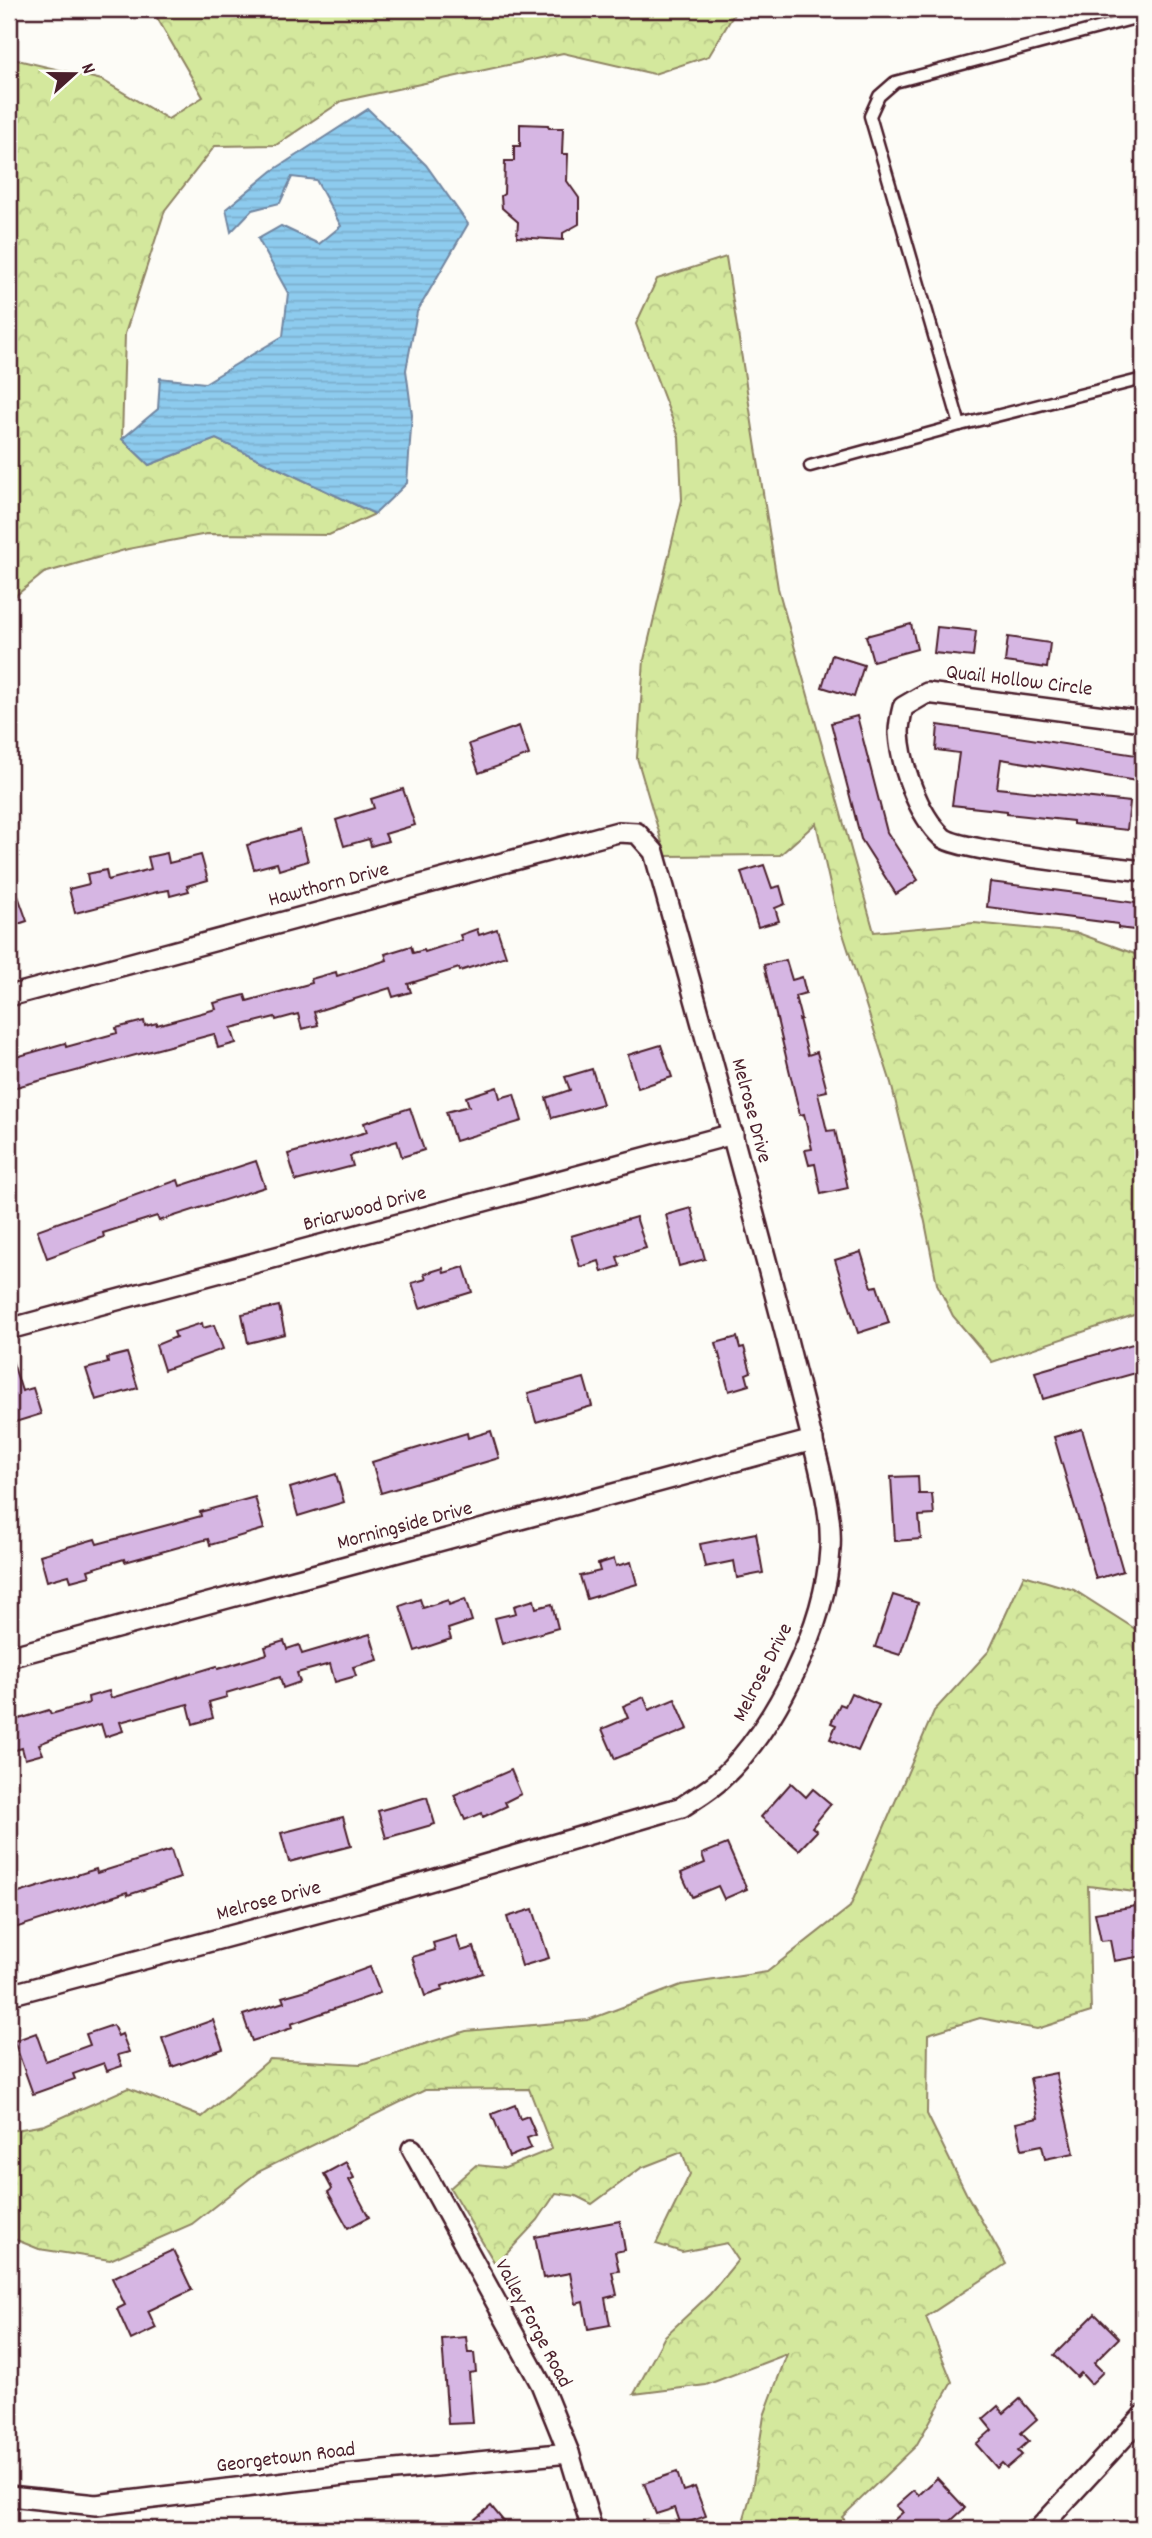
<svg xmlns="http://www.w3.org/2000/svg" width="1152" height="2538" font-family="Dekko,sans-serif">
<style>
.forest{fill:url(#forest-crowns);stroke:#8f8464;stroke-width:2}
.water{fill:url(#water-rules);stroke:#7286a0;stroke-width:2}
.building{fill:#d6b6e3;stroke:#4a1f2b;stroke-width:2}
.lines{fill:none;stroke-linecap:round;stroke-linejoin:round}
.service-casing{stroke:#4a1f2b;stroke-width:15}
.minor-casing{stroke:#4a1f2b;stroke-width:24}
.service{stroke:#fdfcf7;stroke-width:10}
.minor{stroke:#fdfcf7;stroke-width:19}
.labels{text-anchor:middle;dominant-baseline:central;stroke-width:7;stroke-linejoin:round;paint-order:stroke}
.street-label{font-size:21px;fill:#4a1f2b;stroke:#fdfcf7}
</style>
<defs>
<pattern id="forest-crowns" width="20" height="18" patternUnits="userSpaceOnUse" patternTransform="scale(1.75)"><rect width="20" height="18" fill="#d4e89d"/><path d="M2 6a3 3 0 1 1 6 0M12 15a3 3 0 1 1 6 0" fill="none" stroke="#b8c787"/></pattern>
<pattern id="water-rules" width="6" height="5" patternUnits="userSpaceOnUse" patternTransform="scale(1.75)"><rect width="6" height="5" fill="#8dcbee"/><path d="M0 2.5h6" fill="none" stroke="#7baecc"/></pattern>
</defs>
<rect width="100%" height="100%" fill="#fdfcf7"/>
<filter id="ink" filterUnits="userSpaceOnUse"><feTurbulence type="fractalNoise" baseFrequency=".0143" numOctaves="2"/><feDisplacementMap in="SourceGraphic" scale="14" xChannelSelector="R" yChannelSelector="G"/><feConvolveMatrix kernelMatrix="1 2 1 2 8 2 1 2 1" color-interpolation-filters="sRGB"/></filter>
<g filter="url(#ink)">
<g class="forest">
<polygon points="152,9 737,9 709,56 654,74 563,53 342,101 276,145 215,146 165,210 125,334 122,439 149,465 216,439 375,514 329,535 207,534 128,549 44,573 9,601 9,58 102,80 168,119 203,97"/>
<polygon points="726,257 778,588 874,932 974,923 1078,933 1143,957 1143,1312 992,1362 953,1316 937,1284 925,1222 891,1083 837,915 816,823 780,855 666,856 637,758 644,660 682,500 679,437 636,324 657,279"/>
<polygon points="1024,1575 1074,1590 1143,1634 1143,1893 1088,1886 1091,2012 1037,2029 980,2018 928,2034 927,2114 966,2193 1006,2264 926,2317 952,2382 916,2446 842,2517 852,2529 741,2529 752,2490 764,2416 787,2354 706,2385 634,2394 665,2336 710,2294 738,2260 727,2243 682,2252 656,2244 690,2174 682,2152 641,2168 592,2204 576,2196 556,2193 538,2220 496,2265 450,2188 476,2165 505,2168 552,2149 529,2089 425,2090 258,2172 192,2224 110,2260 39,2249 9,2237 9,2131 45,2125 128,2088 202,2117 270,2059 361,2064 466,2031 588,2020 681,1985 767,1972 850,1907 934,1711 989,1651"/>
</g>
<polygon class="water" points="368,109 426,165 468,224 417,312 406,370 412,415 407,483 375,514 216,439 149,465 122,439 158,409 160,378 205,383 283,336 288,293 258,239 281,226 319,244 341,226 316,180 292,177 280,203 252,210 231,232 226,209 272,171"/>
<g class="building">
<polygon points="520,124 548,125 549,128 563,128 562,154 568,154 567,181 579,198 579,224 563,233 563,240 517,237 518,222 502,208 501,196 504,194 505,161 514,161 514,146 520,146"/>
<polygon points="911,624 917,649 873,661 866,636"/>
<polygon points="937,627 976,631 973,657 934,653"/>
<polygon points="1008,637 1050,643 1047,668 1005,662"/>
<polygon points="832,655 864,665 854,697 822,687"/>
<polygon points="857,716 887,832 918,880 896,894 861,839 831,723"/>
<polygon points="938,725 1143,756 1143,782 1001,759 997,788 1130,802 1127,830 1073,824 1073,821 1007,814 1007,811 952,805 959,753 936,750"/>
<polygon points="519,726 529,755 479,773 469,744"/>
<polygon points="403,789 415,825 385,834 388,841 371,846 369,839 344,846 336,820 374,808 371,799"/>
<polygon points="300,830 308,861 279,870 277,863 254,869 247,845"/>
<polygon points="167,853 169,863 201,855 208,880 187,886 189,891 170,896 169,890 157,892 75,913 69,889 89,884 87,874 106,870 108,880 151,869 148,857"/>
<polygon points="764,865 772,888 780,886 785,904 775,908 779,921 758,927 741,872"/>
<polygon points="9,876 11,876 27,921 9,927"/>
<polygon points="990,882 1107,897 1107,899 1143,904 1143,931 1118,928 1118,924 987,907"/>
<polygon points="477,929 479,935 497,929 506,956 460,971 459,968 408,984 411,992 393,997 390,988 314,1012 318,1025 302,1029 298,1014 276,1020 275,1017 231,1028 236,1043 218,1048 214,1034 9,1089 9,1059 65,1043 66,1047 117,1033 116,1028 144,1021 145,1026 157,1023 157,1025 216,1009 214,1003 245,995 247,1001 312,983 311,979 336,972 337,976 387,960 385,954 411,946 413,953 424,950 425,952 462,940 460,935"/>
<polygon points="786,960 792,980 802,977 806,993 795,996 801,1019 799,1019 808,1055 817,1052 827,1091 818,1093 827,1131 835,1130 848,1188 821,1194 815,1164 809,1165 805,1150 812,1149 804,1114 800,1115 764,965"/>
<polygon points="661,1045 672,1077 638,1088 628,1055"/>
<polygon points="592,1069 603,1104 552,1118 546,1098 570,1090 565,1077"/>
<polygon points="497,1087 500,1098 514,1094 522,1121 455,1141 446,1112 469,1106 466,1097"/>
<polygon points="410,1108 424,1150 402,1157 397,1141 350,1156 353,1166 296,1181 288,1154 367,1132 364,1123"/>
<polygon points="256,1161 265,1187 159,1221 157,1216 103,1233 104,1237 47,1258 37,1230 178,1180 180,1186"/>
<polygon points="691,1208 705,1259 679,1266 666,1215"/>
<polygon points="636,1217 646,1248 617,1257 620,1266 602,1272 599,1261 580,1267 571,1236"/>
<polygon points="861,1252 872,1287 877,1286 889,1323 858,1333 835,1260"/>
<polygon points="464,1267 472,1292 420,1308 412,1283 426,1279 424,1274 443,1268 444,1273"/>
<polygon points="279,1306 285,1334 248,1343 242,1314"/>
<polygon points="202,1323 203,1328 214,1325 223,1349 164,1370 156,1345 176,1337 174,1332"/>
<polygon points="737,1337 740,1348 744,1347 751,1372 746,1374 749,1385 729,1391 716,1343"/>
<polygon points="1143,1341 1143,1371 1043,1399 1035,1372"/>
<polygon points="127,1353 138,1388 96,1400 86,1369 108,1363 107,1358"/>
<polygon points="9,1360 12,1360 22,1391 33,1388 41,1414 9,1424"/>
<polygon points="584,1378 592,1406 536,1422 528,1393"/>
<polygon points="1082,1429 1123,1571 1096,1579 1054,1437"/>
<polygon points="491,1431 499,1458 381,1493 372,1462 467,1433 468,1438"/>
<polygon points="336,1474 344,1502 298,1516 290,1488"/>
<polygon points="918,1476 919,1494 932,1494 934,1515 919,1516 921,1539 895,1541 891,1477"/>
<polygon points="255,1497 264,1529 210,1545 208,1539 125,1562 124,1559 88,1570 90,1576 71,1581 69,1575 47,1581 40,1555 95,1539 97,1544 201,1516 200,1512"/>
<polygon points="756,1533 763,1573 737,1578 734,1561 705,1567 700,1544"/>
<polygon points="614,1559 616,1566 631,1562 637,1584 587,1599 580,1576 600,1571 598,1564"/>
<polygon points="893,1595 918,1603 900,1655 875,1647"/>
<polygon points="420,1599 423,1608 448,1600 449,1605 465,1599 472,1621 448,1629 451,1639 415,1651 400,1606"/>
<polygon points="534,1600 536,1608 552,1604 558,1628 502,1644 495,1618 516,1613 514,1606"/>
<polygon points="370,1634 378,1660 353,1667 356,1676 335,1682 330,1664 297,1673 300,1682 283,1688 280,1677 226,1693 227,1697 209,1702 213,1718 193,1724 188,1704 120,1722 123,1731 105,1737 101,1724 57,1737 39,1744 43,1754 25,1759 22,1748 9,1752 9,1722 49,1710 51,1714 89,1703 88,1697 109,1691 111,1698 217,1666 218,1669 267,1654 265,1647 284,1641 287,1649 299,1645 302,1654"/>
<polygon points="851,1693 879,1705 858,1751 830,1739 836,1725 831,1723 840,1704 845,1706"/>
<polygon points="644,1697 649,1710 675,1699 688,1729 615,1759 602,1729 628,1718 623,1706"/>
<polygon points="511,1770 521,1794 505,1802 507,1806 483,1817 482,1813 465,1820 454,1795"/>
<polygon points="791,1783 806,1797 813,1789 831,1804 812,1827 817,1831 799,1850 761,1817"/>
<polygon points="427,1797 435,1824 386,1838 378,1811"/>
<polygon points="343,1817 351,1846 289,1862 281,1833"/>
<polygon points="727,1844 747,1889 724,1899 718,1886 692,1897 681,1873 705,1863 702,1854"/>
<polygon points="171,1850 180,1878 128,1895 127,1892 9,1930 9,1896 96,1869 97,1873"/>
<polygon points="1136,1906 1138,1919 1143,1918 1143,1956 1114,1961 1110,1940 1101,1941 1095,1913"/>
<polygon points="533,1909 549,1958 522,1966 507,1917"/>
<polygon points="456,1936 461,1951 474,1947 483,1973 442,1986 443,1990 425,1996 412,1957 435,1950 433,1943"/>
<polygon points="370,1967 380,1993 291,2024 292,2028 252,2041 243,2015 284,2002 282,1997 307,1990"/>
<polygon points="213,2020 223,2049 172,2067 162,2038"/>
<polygon points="113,2025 118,2036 122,2034 129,2052 118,2055 122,2066 107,2071 104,2063 73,2074 75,2079 33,2094 14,2041 36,2033 46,2061 90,2045 86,2034"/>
<polygon points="1056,2073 1074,2153 1045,2159 1042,2145 1022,2149 1016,2123 1038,2118 1030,2078"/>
<polygon points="515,2105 520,2119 528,2116 536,2135 527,2138 531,2148 509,2157 492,2114"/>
<polygon points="346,2162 354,2178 349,2180 369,2217 348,2228 328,2192 332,2189 324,2174"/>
<polygon points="620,2221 625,2250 615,2252 619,2271 612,2272 617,2295 605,2298 610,2325 588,2329 583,2302 576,2304 570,2273 543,2278 535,2237"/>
<polygon points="173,2250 192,2290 148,2311 156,2328 131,2340 117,2309 125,2305 112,2278"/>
<polygon points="1095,2314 1119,2338 1094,2363 1103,2372 1091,2384 1081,2373 1077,2377 1054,2355"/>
<polygon points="466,2337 468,2353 474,2353 476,2372 469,2373 473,2423 448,2424 442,2339"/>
<polygon points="1020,2399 1037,2419 1021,2433 1029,2441 1018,2451 1022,2455 1007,2468 1002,2463 997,2468 976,2444 992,2430 983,2419 998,2406 1004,2413"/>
<polygon points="677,2472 683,2491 695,2487 706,2516 681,2525 675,2508 656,2514 644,2483"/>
<polygon points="937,2478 965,2508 942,2529 884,2529 903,2512 896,2506 914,2490 919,2495"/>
<polygon points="491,2506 510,2529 463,2529"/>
</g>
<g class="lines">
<defs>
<g id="service">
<polyline points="1143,16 895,82 879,96 870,116 960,425 1143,379"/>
<polyline points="810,466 960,425"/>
</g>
<g id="minor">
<path d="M1143,721L927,693L903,707C901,715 899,725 899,733C901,766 918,814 942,837C956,851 1113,867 1143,871"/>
<path d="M9,996L618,832L637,833L654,852C699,1012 743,1172 785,1332C796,1377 808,1421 819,1466C825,1492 832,1522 830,1549C826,1624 775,1729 721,1779C710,1790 695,1798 682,1807L361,1901L9,1995"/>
<polyline points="9,1329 733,1134"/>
<polyline points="9,1657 813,1440"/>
<polyline points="412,2149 541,2384 569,2453 592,2529"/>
<polyline points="9,2496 96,2505 344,2475 569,2453"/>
<polyline points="1039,2529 1143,2416"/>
</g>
</defs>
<use href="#service" class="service-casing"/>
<use href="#minor" class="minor-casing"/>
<use href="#service" class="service"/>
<use href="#minor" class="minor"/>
</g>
</g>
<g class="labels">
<g class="street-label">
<text transform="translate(1019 682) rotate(7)">Quail Hollow Circle</text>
<text transform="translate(329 886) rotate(-15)">Hawthorn Drive</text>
<text transform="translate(750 1111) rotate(75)">Melrose Drive</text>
<text transform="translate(365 1210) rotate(-15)">Briarwood Drive</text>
<text transform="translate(405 1527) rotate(-15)">Morningside Drive</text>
<text transform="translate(764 1673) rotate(-63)">Melrose Drive</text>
<text transform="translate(269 1902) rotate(-15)">Melrose Drive</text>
<text transform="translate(532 2324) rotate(62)">Valley Forge Road</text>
<text transform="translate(286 2459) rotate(-7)">Georgetown Road</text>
</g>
</g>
<rect width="1152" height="2538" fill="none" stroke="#fdfcf7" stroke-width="35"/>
<rect x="18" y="18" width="1117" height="2503" fill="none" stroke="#4a1f2b" stroke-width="2.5" filter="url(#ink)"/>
<g transform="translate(74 74) rotate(69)" stroke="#fdfcf7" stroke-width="5" paint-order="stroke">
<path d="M0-5L12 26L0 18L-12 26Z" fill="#4a1f2b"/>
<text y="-10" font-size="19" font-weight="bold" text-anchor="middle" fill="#4a1f2b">N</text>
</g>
</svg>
